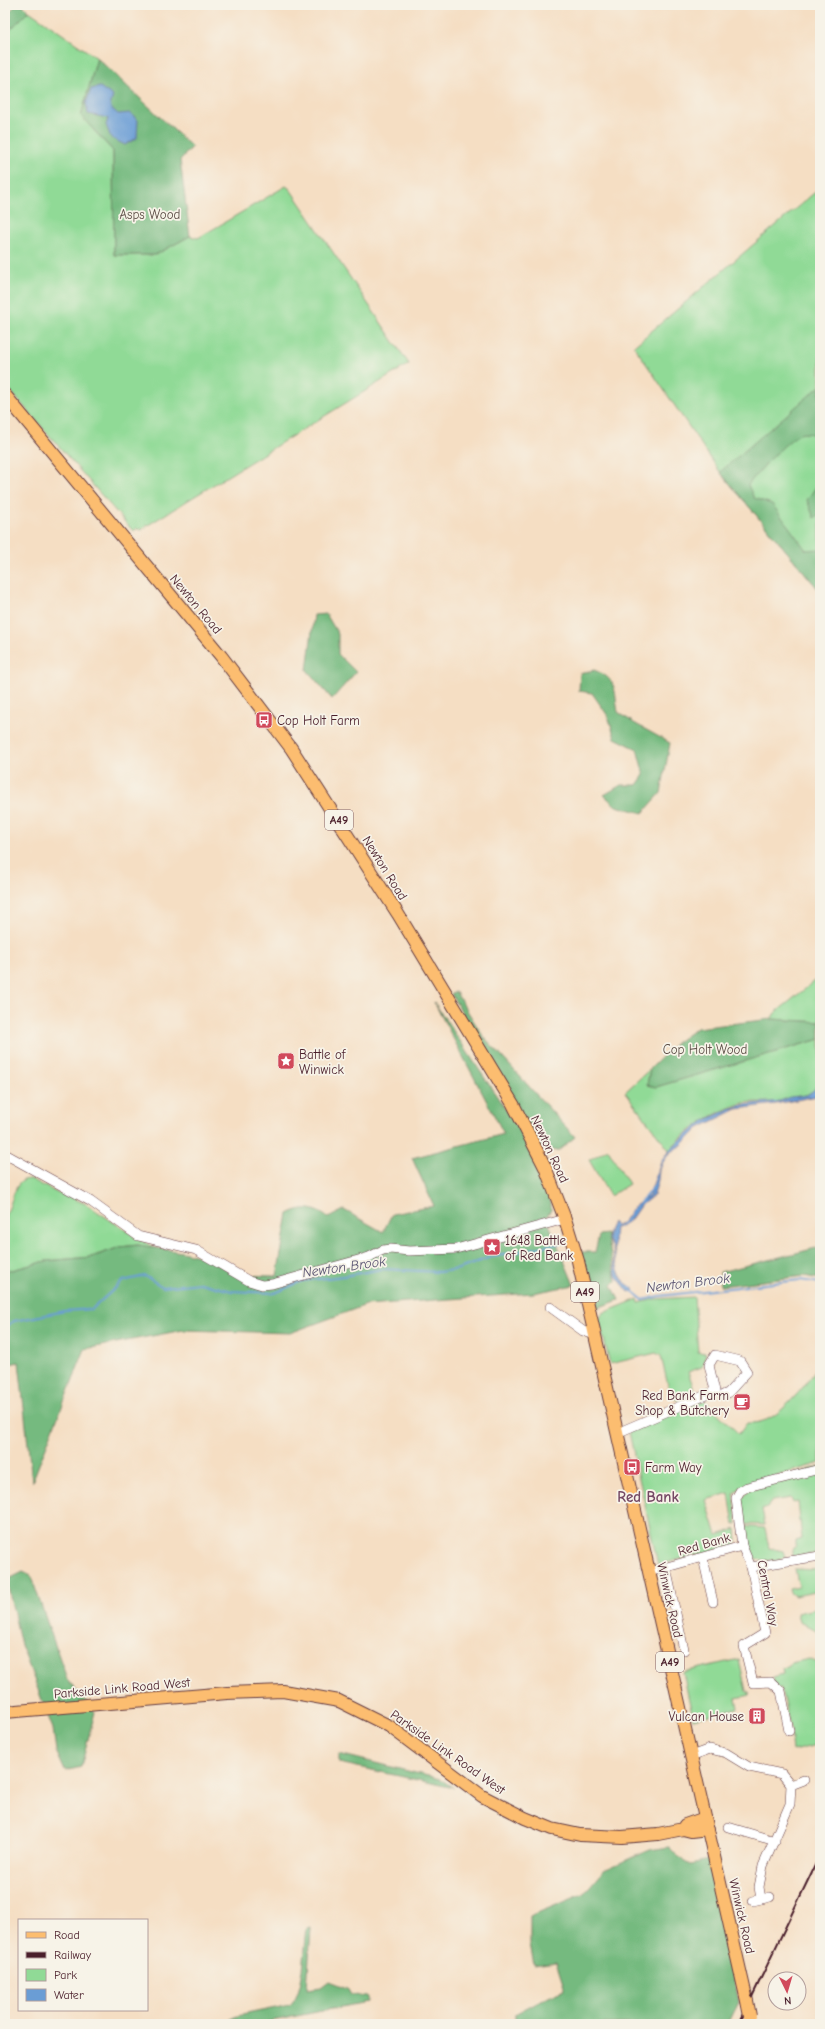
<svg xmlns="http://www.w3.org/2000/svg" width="825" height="2029" font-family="'Comic Neue',sans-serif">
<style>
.green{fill:#90da96;stroke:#6d7c60}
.forest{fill:#74ba7f;stroke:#5f6c55}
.water{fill:#6a9dd5;stroke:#5a5e80}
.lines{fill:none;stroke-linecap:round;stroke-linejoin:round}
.stream{stroke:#6a9dd5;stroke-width:2}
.minor-casing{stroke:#643c42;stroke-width:10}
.major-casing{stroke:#643c42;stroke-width:14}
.minor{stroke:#fff;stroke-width:9}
.major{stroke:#fcbd6f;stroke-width:12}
.rail{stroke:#4a1f2b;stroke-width:2}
.major-bridge-casing{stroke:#643c42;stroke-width:14;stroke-linecap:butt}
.major-bridge{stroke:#fcbd6f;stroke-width:12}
.labels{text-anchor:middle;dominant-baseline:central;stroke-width:3.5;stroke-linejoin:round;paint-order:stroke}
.shield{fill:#f7f3e8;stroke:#7e5f64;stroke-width:1}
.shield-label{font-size:12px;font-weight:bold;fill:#4a1f2b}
.park-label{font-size:13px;fill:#5c4e46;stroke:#f7f3e8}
.street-label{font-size:13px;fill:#4a1f2b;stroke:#f7f3e8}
.poi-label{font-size:13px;fill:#4a1f2b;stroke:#f7f3e8;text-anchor:start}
.water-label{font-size:14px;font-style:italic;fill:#57516f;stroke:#f7f3e8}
.quarter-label{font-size:15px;font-weight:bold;fill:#754965;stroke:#f7f3e8}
</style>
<rect width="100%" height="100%" fill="#f7f3e8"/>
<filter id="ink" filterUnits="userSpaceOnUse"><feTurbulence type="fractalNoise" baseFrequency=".025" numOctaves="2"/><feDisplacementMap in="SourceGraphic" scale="8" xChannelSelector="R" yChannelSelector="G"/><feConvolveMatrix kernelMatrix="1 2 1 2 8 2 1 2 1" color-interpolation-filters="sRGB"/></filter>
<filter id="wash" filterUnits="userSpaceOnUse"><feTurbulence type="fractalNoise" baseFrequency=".012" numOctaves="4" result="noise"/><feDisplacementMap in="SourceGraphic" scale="16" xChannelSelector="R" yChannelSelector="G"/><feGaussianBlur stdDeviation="0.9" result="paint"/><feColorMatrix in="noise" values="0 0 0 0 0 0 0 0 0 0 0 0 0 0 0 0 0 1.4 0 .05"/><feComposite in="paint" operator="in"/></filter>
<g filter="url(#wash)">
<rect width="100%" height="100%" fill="#f5dec3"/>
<g class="green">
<polygon points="29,11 97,58 81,116 113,151 114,255 155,255 190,236 198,238 286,186 290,189 409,364 140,530 138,528 133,531 5,385 5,35"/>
<polygon points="820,188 820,591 720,472 634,346"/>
<polygon points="820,977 820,1022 771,1019 775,1013"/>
<path d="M820,1039C820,1050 823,1075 818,1085C812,1096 802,1096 792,1097C788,1098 784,1100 780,1101C767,1104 753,1100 740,1104C714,1112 687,1130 669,1150L625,1092L650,1069L647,1085L656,1087Z"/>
<polygon points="608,1149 629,1184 610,1196 589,1160"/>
<path d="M31,1179L59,1194L64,1195L66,1191L75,1196L74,1199L86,1204L137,1238L156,1248L138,1245L120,1247L91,1257L46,1261L8,1271L5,1270V1215C14,1204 12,1178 31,1179Z"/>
<polygon points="694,1297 698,1352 706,1353 702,1367 688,1372 697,1397 681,1403 670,1394 661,1356 656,1353 610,1364 599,1319 603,1313 638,1299 639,1303 655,1299"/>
<path d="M820,1364V1463L743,1486L734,1493L737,1524L734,1525L729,1493L706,1500L717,1535L736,1529L737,1542L735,1545L658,1565L629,1432L704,1400L739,1434L747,1423C752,1423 758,1423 763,1421C782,1416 809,1381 820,1364Z"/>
<polygon points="820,1466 820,1553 792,1557 792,1549 796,1546 796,1541 802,1539 798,1502 793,1503 791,1498 772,1501 767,1507 762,1509 765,1525 741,1524 740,1500 749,1490"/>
<path d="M742,1526L765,1528L769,1548L783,1551L785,1557C775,1562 758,1562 749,1555Z"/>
<polygon points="795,1569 820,1570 820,1628 819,1631 799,1622 797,1613 819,1608 815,1592 795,1596 790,1593 789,1589 799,1587"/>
<polygon points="739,1659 746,1691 751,1695 736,1698 738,1708 693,1719 683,1672"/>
<polygon points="809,1659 820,1664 820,1744 793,1751 791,1732 781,1689 775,1689 773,1677 783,1674 782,1668 788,1667 791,1663"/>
</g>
<g class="forest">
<polygon points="16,5 23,5 29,11 5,35 5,16"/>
<polygon points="97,58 192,147 180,160 190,236 155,255 114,255 113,151 81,116"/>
<path d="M820,386V435L818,436C812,434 807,432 800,434C790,437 755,475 748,485L754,498L772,504L806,550L820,549V591L720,472Z"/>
<polygon points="820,481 820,514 814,518 807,500"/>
<polygon points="326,614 338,634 338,654 356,672 332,699 307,670 314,615"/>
<path d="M594,670C618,679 614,690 618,712L634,723L670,743L661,793L643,813L616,806L604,795L621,785H637L644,775L637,749L615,738L608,716L592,693L579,691L580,674Z"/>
<polygon points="455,991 483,1036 575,1137 558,1151 541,1148 451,994"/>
<path d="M434,1002L528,1143L551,1203V1210L546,1217L574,1285L533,1293L366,1305L290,1333L183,1330L85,1349L32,1482L19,1362L5,1365V1276L8,1271L46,1261L92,1257L120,1247L138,1245L182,1252L211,1259L235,1275L277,1276L288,1214C303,1206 315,1207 328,1218L344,1210L383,1232L392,1214L434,1206L412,1158L504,1134Z"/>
<polygon points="771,1019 820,1022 820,1039 656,1087 647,1085 650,1069 676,1043 697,1028"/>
<polygon points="607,1234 616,1281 612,1285 619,1300 597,1308 581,1252 595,1252 599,1235"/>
<polygon points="820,1247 820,1279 804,1276 721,1286 720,1272"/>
<polygon points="23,1572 31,1576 67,1679 95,1712 81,1767 65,1771 56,1751 53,1729 21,1645 8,1587 9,1579"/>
<polygon points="339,1754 440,1779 454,1788 339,1763"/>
<polygon points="669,1847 679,1857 691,1864 708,1860 739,2002 728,2024 515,2024 515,2014 537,2002 565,1990 556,1962 534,1965 530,1945 530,1916 583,1894 604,1870 649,1850"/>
<path d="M311,1927L307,1989L321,1987L329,1981L347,1988L351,1995L367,1996V2002L257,2024H227L232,2018L237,2016L290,2005C305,1991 304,1948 307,1928Z"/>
</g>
<g class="water">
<polygon points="100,87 113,96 110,107 118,114 130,113 138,120 137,138 125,145 111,138 106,125 108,118 88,114 86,103 91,89"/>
<path d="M820,1079V1092L817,1096L775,1104L737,1109L699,1128L683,1144L669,1153L663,1162L659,1170L658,1180L654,1195L640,1206L631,1219L622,1226L615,1228C613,1244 614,1266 623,1280C626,1285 631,1285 634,1290L629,1292L616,1276L613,1248L608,1239L609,1231L613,1222L616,1226L623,1222L635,1206L649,1196L661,1161L671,1148L704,1121L729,1109L743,1105L780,1101L791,1097L807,1095L815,1089Z"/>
</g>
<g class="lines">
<g class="stream">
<polyline points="640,1203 655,1185"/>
<polyline points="631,1290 643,1300 660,1296 800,1280 820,1283"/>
<polyline points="5,1327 14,1321 65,1311 92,1309 123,1281 145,1276 163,1287 200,1283 232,1291 275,1293 302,1281 344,1276 382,1269 439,1272 459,1269 488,1258 565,1242"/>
</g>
</g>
</g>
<g filter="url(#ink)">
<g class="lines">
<defs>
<g id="minor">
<polyline points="5,1154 90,1201 138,1236 196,1250 249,1281 262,1285 272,1284 369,1257 383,1250 390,1249 409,1251 456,1249 565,1219"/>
<polyline points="550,1307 583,1331 595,1335"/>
<polyline points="617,1433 715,1391 709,1365 715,1355 740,1361 747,1372 728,1393 723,1395"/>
<polyline points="703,1558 713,1602"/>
<polyline points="751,1567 820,1556"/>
<polyline points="666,1568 684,1650"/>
<polyline points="649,1572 742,1546"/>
<polyline points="789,1731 781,1691 771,1682 753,1683 744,1646 765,1633 751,1567 742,1546 736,1498 740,1491 747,1487 820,1469"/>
<polyline points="691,1756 710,1749 726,1753 749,1767 782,1774 791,1785 790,1804 763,1866 759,1887 761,1899"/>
<polyline points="791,1785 804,1780"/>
<polyline points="728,1827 775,1841"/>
<polyline points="753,1901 770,1897"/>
</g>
<g id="major">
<polyline points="5,395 221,656 291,748 398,914 513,1104 545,1167 565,1219 578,1261 747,2001"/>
<polyline points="5,1712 227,1693 283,1691 339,1701 389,1726 482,1796 525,1818 552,1829 580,1835 622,1837 658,1834 683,1829 691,1831 708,1829"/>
<polyline points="683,1829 685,1825 705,1818"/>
</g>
</defs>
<use href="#minor" class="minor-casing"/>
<use href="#major" class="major-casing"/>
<use href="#minor" class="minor"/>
<use href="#major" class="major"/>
<polyline class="rail" points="739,2024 820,1855"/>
<defs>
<polyline id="major-bridge" points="747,2001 750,2016"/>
</defs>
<use href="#major-bridge" class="major-bridge-casing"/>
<use href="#major-bridge" class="major-bridge"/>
</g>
</g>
<defs>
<symbol id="bus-square" viewBox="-11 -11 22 22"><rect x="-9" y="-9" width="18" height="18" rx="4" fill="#d1495b" stroke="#f7f3e8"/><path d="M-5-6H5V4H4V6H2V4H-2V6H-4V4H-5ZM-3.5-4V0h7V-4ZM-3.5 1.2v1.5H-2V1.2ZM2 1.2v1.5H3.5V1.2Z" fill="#fff"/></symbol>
<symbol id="sight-square" viewBox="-11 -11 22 22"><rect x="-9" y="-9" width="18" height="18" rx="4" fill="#d1495b" stroke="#f7f3e8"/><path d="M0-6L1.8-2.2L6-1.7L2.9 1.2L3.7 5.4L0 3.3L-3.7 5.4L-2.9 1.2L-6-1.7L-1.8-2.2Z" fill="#fff"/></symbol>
<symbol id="cafe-square" viewBox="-11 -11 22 22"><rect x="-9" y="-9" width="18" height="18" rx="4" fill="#d1495b" stroke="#f7f3e8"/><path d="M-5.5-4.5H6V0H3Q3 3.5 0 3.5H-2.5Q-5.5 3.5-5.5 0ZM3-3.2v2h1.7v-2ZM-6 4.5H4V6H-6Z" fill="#fff"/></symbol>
<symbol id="building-square" viewBox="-11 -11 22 22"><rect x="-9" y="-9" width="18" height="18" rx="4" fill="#d1495b" stroke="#f7f3e8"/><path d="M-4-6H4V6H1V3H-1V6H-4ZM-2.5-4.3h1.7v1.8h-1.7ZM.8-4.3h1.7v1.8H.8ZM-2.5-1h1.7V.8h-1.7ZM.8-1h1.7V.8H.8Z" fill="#fff"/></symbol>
</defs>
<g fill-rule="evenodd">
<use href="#bus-square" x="254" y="710" width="20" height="20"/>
<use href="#sight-square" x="276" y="1051" width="20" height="20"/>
<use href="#sight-square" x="482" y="1237" width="20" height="20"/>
<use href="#cafe-square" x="732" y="1392" width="20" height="20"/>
<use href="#bus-square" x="622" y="1457" width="20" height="20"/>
<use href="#building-square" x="747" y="1706" width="20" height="20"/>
</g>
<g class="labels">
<g class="shield">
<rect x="325" y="810" width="28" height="20" rx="3"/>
<rect x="571" y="1282" width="28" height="20" rx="3"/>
<rect x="656" y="1652" width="28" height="20" rx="3"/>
</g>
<g class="shield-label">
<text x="339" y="820">A49</text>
<text x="585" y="1292">A49</text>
<text x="670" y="1662">A49</text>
</g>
<g class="park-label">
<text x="150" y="214">Asps Wood</text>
<text x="705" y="1049">Cop Holt Wood</text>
</g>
<g class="street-label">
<text transform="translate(196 604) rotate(50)">Newton Road</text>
<text transform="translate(385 868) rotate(58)">Newton Road</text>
<text transform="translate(550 1149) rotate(65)">Newton Road</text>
<text transform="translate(704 1544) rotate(-16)">Red Bank</text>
<text transform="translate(768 1593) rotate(79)">Central Way</text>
<text transform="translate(670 1600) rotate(77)">Winwick Road</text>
<text transform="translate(122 1688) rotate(-5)">Parkside Link Road West</text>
<text transform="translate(448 1752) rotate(35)">Parkside Link Road West</text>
<text transform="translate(742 1916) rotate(77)">Winwick Road</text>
</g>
<g class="poi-label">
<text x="277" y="720">Cop Holt Farm</text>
<text x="299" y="1054">Battle of<tspan x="299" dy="15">Winwick</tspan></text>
<text x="505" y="1240">1648 Battle<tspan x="505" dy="15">of Red Bank</tspan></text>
<text x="729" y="1395" text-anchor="end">Red Bank Farm<tspan x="729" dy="15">Shop &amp; Butchery</tspan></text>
<text x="645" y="1467">Farm Way</text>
<text x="744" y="1716" text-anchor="end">Vulcan House</text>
</g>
<g class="water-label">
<text transform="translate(344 1267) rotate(-8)">Newton Brook</text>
<text transform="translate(688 1283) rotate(-7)">Newton Brook</text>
</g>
<g class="quarter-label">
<text x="648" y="1497">Red Bank</text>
</g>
</g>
<rect width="825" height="2029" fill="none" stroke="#f7f3e8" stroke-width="20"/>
<rect x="18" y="1919" width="130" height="92" fill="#f7f3e8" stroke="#b29e9c"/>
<rect x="26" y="1932" width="20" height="6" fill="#fcbd6f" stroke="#b29e9c"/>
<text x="54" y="1939" font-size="12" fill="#4a1f2b">Road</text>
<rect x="26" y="1952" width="20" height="6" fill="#4a1f2b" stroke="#b29e9c"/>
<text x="54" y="1959" font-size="12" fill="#4a1f2b">Railway</text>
<rect x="26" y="1969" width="20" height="12" fill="#90da96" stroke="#b29e9c"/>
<text x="54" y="1979" font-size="12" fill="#4a1f2b">Park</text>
<rect x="26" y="1989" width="20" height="12" fill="#6a9dd5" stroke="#b29e9c"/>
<text x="54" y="1999" font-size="12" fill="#4a1f2b">Water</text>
<g transform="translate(787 1991) rotate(175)"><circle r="19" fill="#f7f3e8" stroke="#b29e9c"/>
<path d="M0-3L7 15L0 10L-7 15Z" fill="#d1495b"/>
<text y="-6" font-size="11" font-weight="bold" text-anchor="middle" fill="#4a1f2b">N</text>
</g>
</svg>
